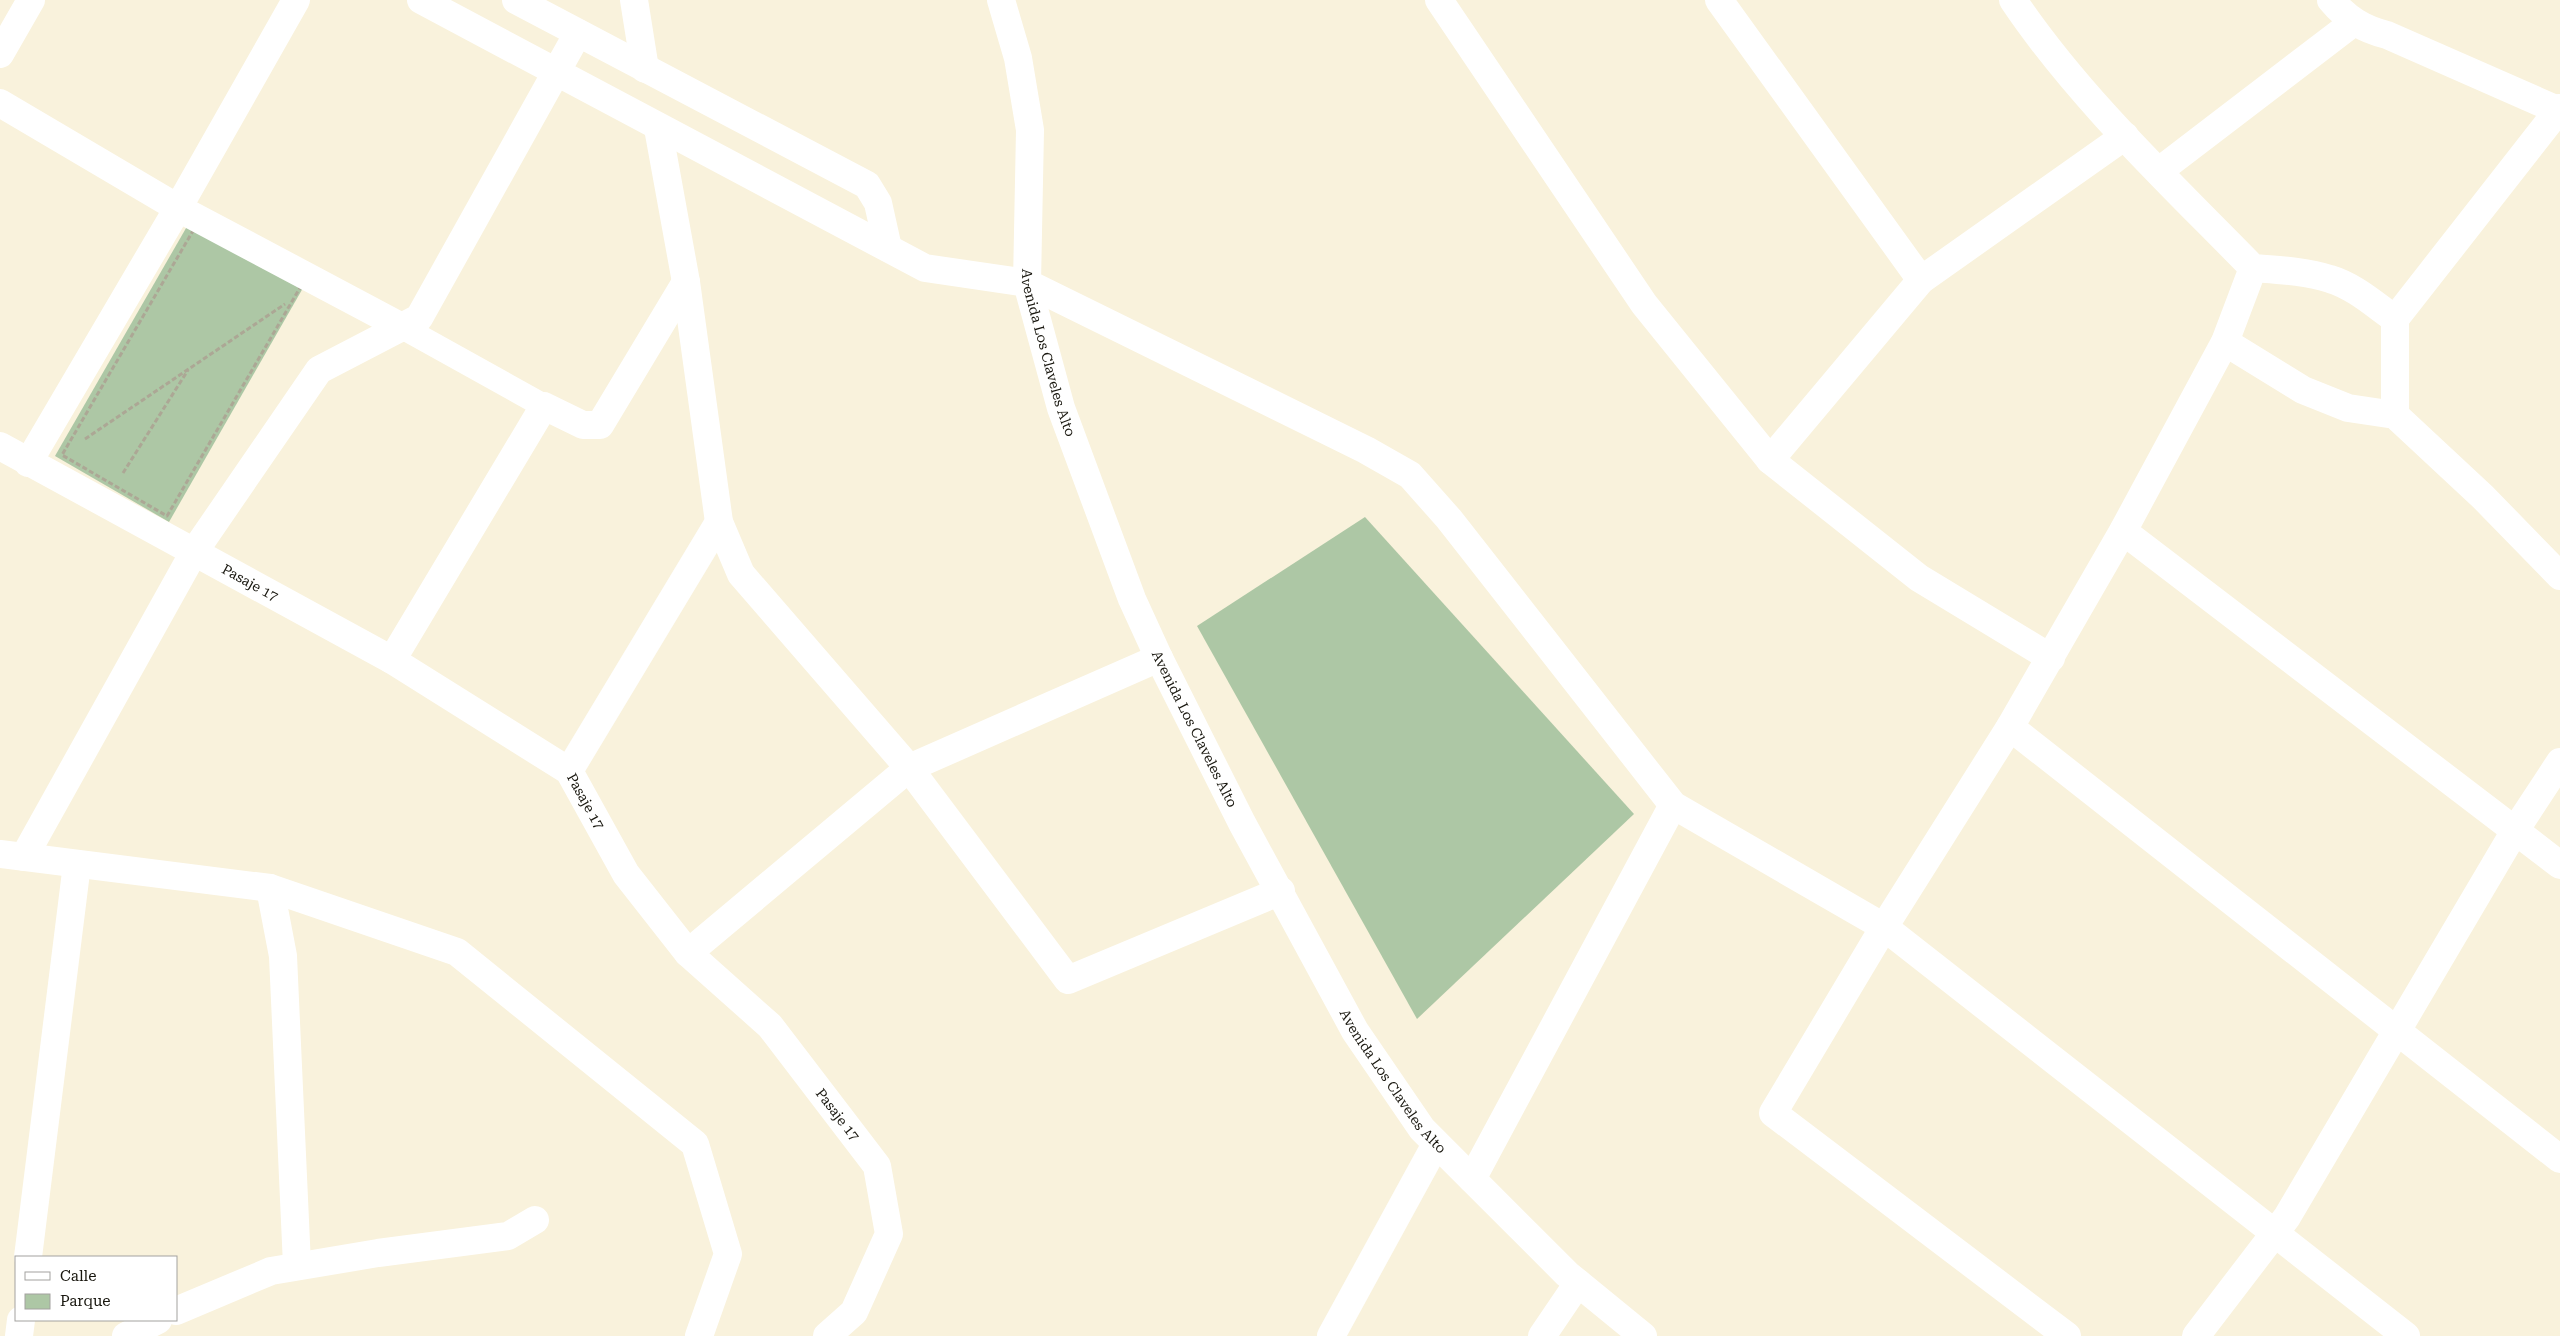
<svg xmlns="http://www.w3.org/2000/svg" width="2560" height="1336" font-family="'Roboto Serif',serif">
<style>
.green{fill:#adc7a5}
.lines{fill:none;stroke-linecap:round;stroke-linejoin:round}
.path{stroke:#aca795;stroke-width:3;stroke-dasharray:5 2.5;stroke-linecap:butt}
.lane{stroke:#fff;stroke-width:24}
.street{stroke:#fff;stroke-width:28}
.secondary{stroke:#fff;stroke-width:28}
.labels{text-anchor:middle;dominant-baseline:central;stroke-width:5;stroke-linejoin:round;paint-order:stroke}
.street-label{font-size:14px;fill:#18160e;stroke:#fff}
</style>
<rect width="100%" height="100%" fill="#f9f2dc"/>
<g class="green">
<polygon points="193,216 307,281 169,522 55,456"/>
<polygon points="1365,517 1634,814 1417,1019 1197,626"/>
</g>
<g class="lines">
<g class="path">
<polygon points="197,224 301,286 167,516 62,455"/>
<polyline points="85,439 285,304"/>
<polyline points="123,473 188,370"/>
</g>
<polyline class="lane" points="402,327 544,406"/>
<g class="street">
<polyline points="421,0 925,268 1027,283 1366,450 1410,475 1449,519 1673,805 1884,927 2406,1336"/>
<polyline points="516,0 867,185 878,203 888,248"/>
<polyline points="634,0 645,69"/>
<polyline points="1439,0 1644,304 1770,460 1919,578 2051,658"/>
<polyline points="1719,0 1921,280"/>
<path d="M2013,0C2078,97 2171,184 2253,268C2279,270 2305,271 2330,279C2354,286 2375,305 2395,319"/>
<path d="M2331,0C2347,19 2363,29 2387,35L2560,111"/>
<polyline points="0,54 31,0"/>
<polyline points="0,103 178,208 402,327"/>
<polyline points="658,128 686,282 719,522 741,574 909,768 1068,980 1281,891"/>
<polyline points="2159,171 2354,22"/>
<polyline points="2225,342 2303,390 2348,408 2395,415 2483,497 2560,576"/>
<polyline points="2395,415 2395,319 2560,108"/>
<path id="s1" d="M0,446L392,660L569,771L626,874L688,953L770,1026L877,1166L889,1234L854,1312L827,1336"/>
<polyline points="1770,460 1921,280 2125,136"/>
<polyline points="28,463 178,208 296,0"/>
<polyline points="2123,531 2560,865"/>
<polyline points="392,660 544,406 583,425 600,425 686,282"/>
<polyline points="2010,727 2560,1159"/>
<polyline points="569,771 719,522"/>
<polyline points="0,854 270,888 457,952 695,1144 728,1254 699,1336"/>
<polyline points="24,857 194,552 319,370 419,318 578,33"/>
<polyline points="270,888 283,956 297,1265"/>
<polyline points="688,953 909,768 1159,658"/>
<polyline points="1472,1179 1673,805"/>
<polyline points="28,1257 77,864"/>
<polyline points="176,1311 271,1271 378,1253 508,1236 535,1220"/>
<polyline points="19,1336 21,1320"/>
<polyline points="126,1336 158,1320"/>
<polyline points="1331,1336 1436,1144"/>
<polyline points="1542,1336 1578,1283"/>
<polyline points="2067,1336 1773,1113 1884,927 2010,727 2123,531 2225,342 2253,268"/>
<polyline points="2196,1336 2287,1217 2516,829 2560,762"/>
</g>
<path class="secondary" id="s2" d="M1001,0L1018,58L1030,130L1027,283L1061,408L1132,599L1159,658L1242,823L1355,1031L1422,1129L1567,1274L1643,1336"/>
</g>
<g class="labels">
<g class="street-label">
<text stroke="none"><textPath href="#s2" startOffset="359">Avenida Los Claveles Alto</textPath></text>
<text stroke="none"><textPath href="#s1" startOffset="285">Pasaje 17</textPath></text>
<text stroke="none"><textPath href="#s2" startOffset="764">Avenida Los Claveles Alto</textPath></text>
<text stroke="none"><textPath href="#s1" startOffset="690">Pasaje 17</textPath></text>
<text stroke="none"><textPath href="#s2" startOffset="1169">Avenida Los Claveles Alto</textPath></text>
<text stroke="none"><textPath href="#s1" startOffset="1095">Pasaje 17</textPath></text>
</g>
</g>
<rect x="15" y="1256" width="162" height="65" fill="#ffffff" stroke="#a3a29f"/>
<rect x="25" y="1272" width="25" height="8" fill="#ffffff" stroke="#a3a29f"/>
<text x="60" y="1281" font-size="15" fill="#18160e">Calle</text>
<rect x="25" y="1294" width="25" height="15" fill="#adc7a5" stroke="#a3a29f"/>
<text x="60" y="1306" font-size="15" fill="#18160e">Parque</text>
</svg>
